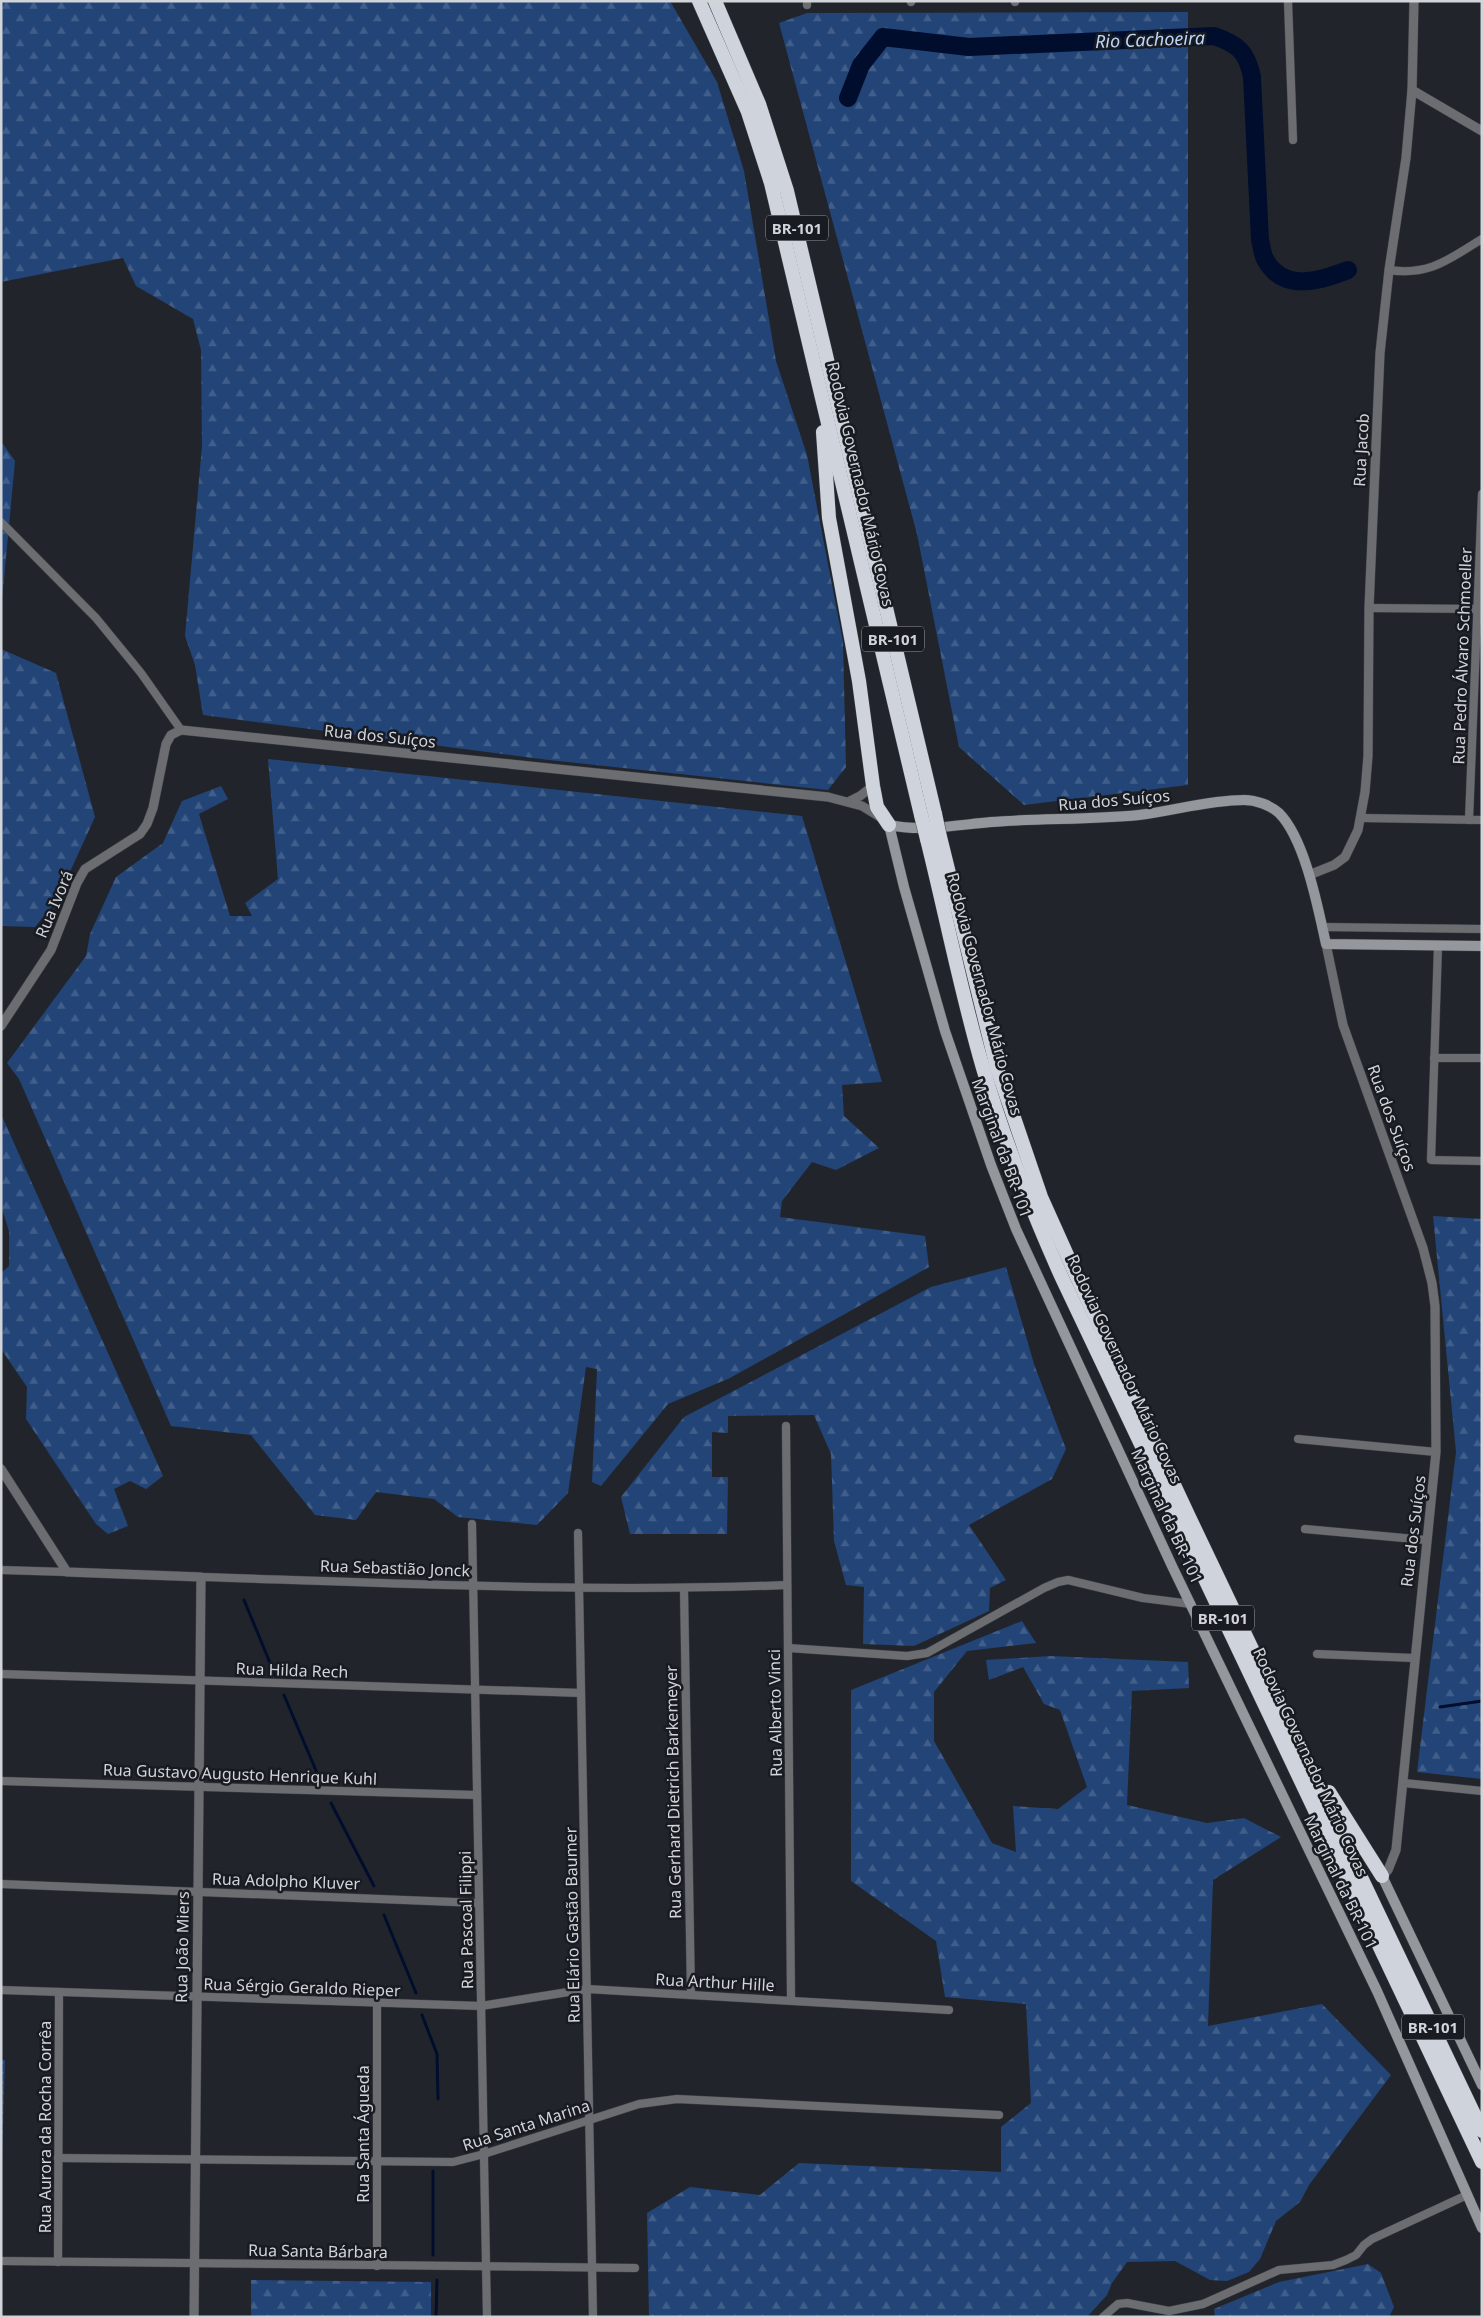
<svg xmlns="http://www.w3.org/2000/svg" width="1483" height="2318" font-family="'Noto Sans',sans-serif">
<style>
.grass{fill:url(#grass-dots)}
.forest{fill:url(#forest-firs)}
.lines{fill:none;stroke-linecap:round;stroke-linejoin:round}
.stream{stroke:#000d2d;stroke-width:3}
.river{stroke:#000d2d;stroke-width:18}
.minor-casing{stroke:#3d4147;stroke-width:9}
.tertiary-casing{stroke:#3d4147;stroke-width:10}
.secondary-casing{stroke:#3d4147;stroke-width:11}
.motorway-casing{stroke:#3d4147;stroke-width:15}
.minor{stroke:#6b6d71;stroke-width:8}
.tertiary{stroke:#6b6d71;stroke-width:9}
.secondary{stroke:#94979c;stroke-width:10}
.motorway{stroke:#cfd4dc;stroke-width:14}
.motorway-bridge-casing{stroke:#3d4147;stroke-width:15;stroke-linecap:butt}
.motorway-bridge{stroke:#cfd4dc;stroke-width:14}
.labels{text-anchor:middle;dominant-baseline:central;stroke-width:5;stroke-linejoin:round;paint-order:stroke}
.shield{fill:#181b21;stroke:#9a9ca1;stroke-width:1}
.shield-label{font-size:15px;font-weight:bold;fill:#d1d4d8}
.street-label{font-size:16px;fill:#d1d4d8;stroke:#181b21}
.water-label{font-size:18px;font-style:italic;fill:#bdd6fb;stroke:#181b21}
</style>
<defs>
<pattern id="grass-dots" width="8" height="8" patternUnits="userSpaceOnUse" patternTransform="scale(1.25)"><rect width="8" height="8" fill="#247"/><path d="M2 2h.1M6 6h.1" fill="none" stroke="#415e8a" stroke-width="1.8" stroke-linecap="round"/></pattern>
<pattern id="forest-firs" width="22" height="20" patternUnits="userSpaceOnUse" patternTransform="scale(1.25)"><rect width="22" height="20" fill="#247"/><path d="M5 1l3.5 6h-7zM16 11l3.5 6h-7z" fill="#415e8a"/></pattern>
</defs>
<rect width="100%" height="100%" fill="#21252b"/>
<polygon class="grass" points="1,2060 5,2060 1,2195"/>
<g class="forest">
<polygon points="1,1 670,1 717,82 744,171 776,361 807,455 843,642 846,767 828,790 549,760 203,715 195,665 185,636 202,446 201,350 193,319 136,286 123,258 1,282"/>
<polygon points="1188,12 1188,785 1024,805 959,747 917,534 779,23 807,13"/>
<polygon points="1,441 15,461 1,611"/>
<polygon points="1,649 56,673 95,817 57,900 35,927 1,926"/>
<polygon points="268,759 802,816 882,1082 842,1085 844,1116 879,1148 836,1170 812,1162 782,1201 780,1217 925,1236 929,1267 730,1378 668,1404 601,1486 592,1482 597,1369 586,1367 568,1493 537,1525 458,1517 434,1499 376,1492 356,1520 315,1515 251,1435 171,1426 19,1079 7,1063 86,956 90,934 116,877 163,843 182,801 221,786 228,799 199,814 230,916 252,916 245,903 278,879"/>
<polygon points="1,1114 163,1476 146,1489 130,1481 114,1489 128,1526 108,1534 96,1524 26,1419 27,1387 1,1349 1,1273 9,1266 9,1231 1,1206"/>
<polygon points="1433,1216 1482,1219 1482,1779 1417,1772 1456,1452"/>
<polygon points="1006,1267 1034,1364 1066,1449 1052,1479 969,1525 1006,1580 990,1588 989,1611 914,1646 863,1644 864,1587 846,1585 834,1541 831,1454 814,1415 728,1416 728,1433 712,1432 712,1477 728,1477 727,1534 630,1534 621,1497 684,1417 931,1287"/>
<polygon points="1022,1621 1036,1643 967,1651 934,1692 934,1741 992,1843 1016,1852 1013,1806 1058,1809 1087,1787 1060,1710 1044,1704 1023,1667 989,1680 986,1660 1051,1656 1188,1662 1189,1688 1132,1691 1127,1805 1207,1823 1244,1818 1281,1837 1213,1880 1208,2026 1322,2004 1391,2075 1309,2185 1300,2202 1276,2221 1260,2259 1249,2272 1227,2281 1210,2280 1175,2261 1127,2262 1112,2283 1107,2295 1087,2317 649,2317 647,2213 690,2187 760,2195 799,2163 1001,2172 1001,2127 1031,2103 1026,2004 945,1997 936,1941 851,1881 851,1690"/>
<polygon points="1368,2264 1381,2273 1394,2307 1389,2317 1215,2317 1214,2309 1279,2282"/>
<polygon points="251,2280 431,2282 431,2317 251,2317"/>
</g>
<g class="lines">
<g class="stream">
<polyline points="244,1600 275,1675"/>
<polyline points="284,1695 320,1780"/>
<polyline points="1440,1707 1482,1701"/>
<polyline points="331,1803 374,1886"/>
<polyline points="384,1915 416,1993"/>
<polyline points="422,2015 437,2054 438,2099"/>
<polyline points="433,2171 433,2255"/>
<polyline points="436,2317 437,2280"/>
</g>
<path class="river" d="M848,98L861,65L883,37L969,47L1214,36C1238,44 1247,52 1252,77L1260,240C1262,246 1262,254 1265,259C1283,293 1320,281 1348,270"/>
<defs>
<g id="minor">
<polyline points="1288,1 1293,140"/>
<polyline points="911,2 911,1"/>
<polyline points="1015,2 1015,1"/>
<polyline points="807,5 807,1"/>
<path d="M1389,270C1430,276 1449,259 1482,239"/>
<polyline points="1,522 96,618 141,673 181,730"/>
<polyline points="1369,608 1482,609"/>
<polyline points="1362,818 1482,820"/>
<polyline points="1469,820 1482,494"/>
<polyline points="1322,927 1482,929"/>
<polyline points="1438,946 1431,1160 1482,1161"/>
<polyline points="1434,1058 1482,1058"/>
<polyline points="786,1426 791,2000"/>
<polyline points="1298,1439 1436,1452"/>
<polyline points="472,1524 487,2317"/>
<polyline points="1305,1529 1426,1540"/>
<polyline points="578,1533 593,2317"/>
<polyline points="1,1570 67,1572"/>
<path d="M201,1577C396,1583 592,1593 787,1585"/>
<polyline points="684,1589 691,1995"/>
<polyline points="788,1648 907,1656 927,1653 1044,1588 1058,1582 1068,1580 1143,1598 1191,1604"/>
<polyline points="1317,1654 1414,1658"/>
<polyline points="1,1674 581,1693"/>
<polyline points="1,1781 477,1795"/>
<polyline points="1404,1783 1482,1791"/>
<polyline points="1,1884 479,1903"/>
<polyline points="1,1990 481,2006 587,1989 949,2010"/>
<polyline points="58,2158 453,2162 484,2154 639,2104 677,2099 999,2115"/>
<polyline points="1,2261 635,2268"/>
<polyline points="58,2262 59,1992"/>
<polyline points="377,2266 377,2003"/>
<polyline points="1103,2317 1118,2304 1127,2303 1169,2311 1203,2304 1279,2270 1333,2265 1346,2260 1356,2255 1364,2245 1372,2239 1467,2195"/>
</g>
<g id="tertiary">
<polyline points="1412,90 1482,131"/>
<polyline points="850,801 860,796 873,786"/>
<polyline points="1309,875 1334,865 1345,857 1358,830 1365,792 1368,756 1369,608 1380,353 1389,270 1406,158 1412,90 1414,1"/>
<polyline points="1326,944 1343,1025 1423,1248 1432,1283 1435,1306 1436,1452 1396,1850 1388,1870 1382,1876"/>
<polyline points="1,1026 51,950 77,883 85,869 140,834 147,824 153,808 166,744 171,735 181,730 828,797 862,806 880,817"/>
<polyline points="1,1469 67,1572 201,1577 194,2317"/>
</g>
<g id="secondary">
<path d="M1482,946L1326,944C1318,908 1305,839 1279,813C1270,805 1256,800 1244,800C1209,800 1173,811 1139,815C1089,820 1040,818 991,822C957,825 922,832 889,825L904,887L945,1031L991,1165L1016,1229L1172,1566L1377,1991L1482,2228"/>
<polyline points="1382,1876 1482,2085"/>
</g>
<g id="motorway">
<polyline points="699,1 748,112 771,183 921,815"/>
<polyline points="715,1 759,104 787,191 935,814"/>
<polyline points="823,432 829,518 859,681 873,786 877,807 889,825"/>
<polyline points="940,837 997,1068 1041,1197 1076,1275 1189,1517 1482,2131"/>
<path d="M927,839C946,915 961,993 983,1068C1004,1140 1031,1209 1062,1278L1482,2162"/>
<polyline points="1329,1792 1382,1876"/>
</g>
</defs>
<use href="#minor" class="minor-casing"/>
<use href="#tertiary" class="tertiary-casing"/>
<use href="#secondary" class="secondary-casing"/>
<use href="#motorway" class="motorway-casing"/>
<use href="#minor" class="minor"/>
<use href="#tertiary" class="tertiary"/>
<use href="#secondary" class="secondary"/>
<use href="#motorway" class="motorway"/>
<defs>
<g id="motorway-bridge">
<polyline points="935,814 940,837"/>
<polyline points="921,815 927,839"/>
</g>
</defs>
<use href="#motorway-bridge" class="motorway-bridge-casing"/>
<use href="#motorway-bridge" class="motorway-bridge"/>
</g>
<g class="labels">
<g class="shield">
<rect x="766" y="215.5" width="62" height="25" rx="4"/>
<rect x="862" y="626.5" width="62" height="25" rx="4"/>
<rect x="1192" y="1605.5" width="62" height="25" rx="4"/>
<rect x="1402" y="2014.5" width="62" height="25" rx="4"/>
</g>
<g class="shield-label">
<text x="797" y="228">BR-101</text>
<text x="893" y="639">BR-101</text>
<text x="1223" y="1618">BR-101</text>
<text x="1433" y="2027">BR-101</text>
</g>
<g class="street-label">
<text transform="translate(1361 450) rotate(-87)">Rua Jacob</text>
<text transform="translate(861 484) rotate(77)">Rodovia Governador Mário Covas</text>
<text transform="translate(1462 656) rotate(-88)">Rua Pedro Álvaro Schmoeller</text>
<text transform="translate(380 736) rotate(6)">Rua dos Suíços</text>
<text transform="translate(1114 800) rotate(-5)">Rua dos Suíços</text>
<text transform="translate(54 904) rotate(-67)">Rua Ivorá</text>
<text transform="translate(985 994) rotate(75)">Rodovia Governador Mário Covas</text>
<text transform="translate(1392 1118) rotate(70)">Rua dos Suíços</text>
<text transform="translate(1002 1148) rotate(70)">Marginal da BR-101</text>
<text transform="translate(1125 1369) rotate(65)">Rodovia Governador Mário Covas</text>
<text transform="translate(1167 1516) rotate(65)">Marginal da BR-101</text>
<text transform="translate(1413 1531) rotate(-83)">Rua dos Suíços</text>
<text transform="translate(395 1568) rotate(2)">Rua Sebastião Jonck</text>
<text transform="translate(292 1670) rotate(2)">Rua Hilda Rech</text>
<text transform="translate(775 1713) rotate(-91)">Rua Alberto Vinci</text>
<text transform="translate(1311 1762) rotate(65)">Rodovia Governador Mário Covas</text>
<text transform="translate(240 1774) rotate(2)">Rua Gustavo Augusto Henrique Kuhl</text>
<text transform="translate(673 1792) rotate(-91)">Rua Gerhard Dietrich Barkemeyer</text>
<text transform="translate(286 1881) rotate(2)">Rua Adolpho Kluver</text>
<text transform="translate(1341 1882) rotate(64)">Marginal da BR-101</text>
<text transform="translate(466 1920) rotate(-91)">Rua Pascoal Filippi</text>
<text transform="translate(572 1925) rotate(-91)">Rua Elário Gastão Baumer</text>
<text transform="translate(182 1947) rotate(-89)">Rua João Miers</text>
<text transform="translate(715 1982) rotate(3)">Rua Arthur Hille</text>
<text transform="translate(302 1987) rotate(2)">Rua Sérgio Geraldo Rieper</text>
<text transform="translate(526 2125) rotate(-18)">Rua Santa Marina</text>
<text transform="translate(45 2127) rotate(-90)">Rua Aurora da Rocha Corrêa</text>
<text transform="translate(363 2134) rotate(-90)">Rua Santa Águeda</text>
<text transform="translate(318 2251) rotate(1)">Rua Santa Bárbara</text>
</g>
<g class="water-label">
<text transform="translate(1150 39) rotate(-2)">Rio Cachoeira</text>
</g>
</g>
<rect width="1483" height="2318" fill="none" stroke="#d1d4d8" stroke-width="5"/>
</svg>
